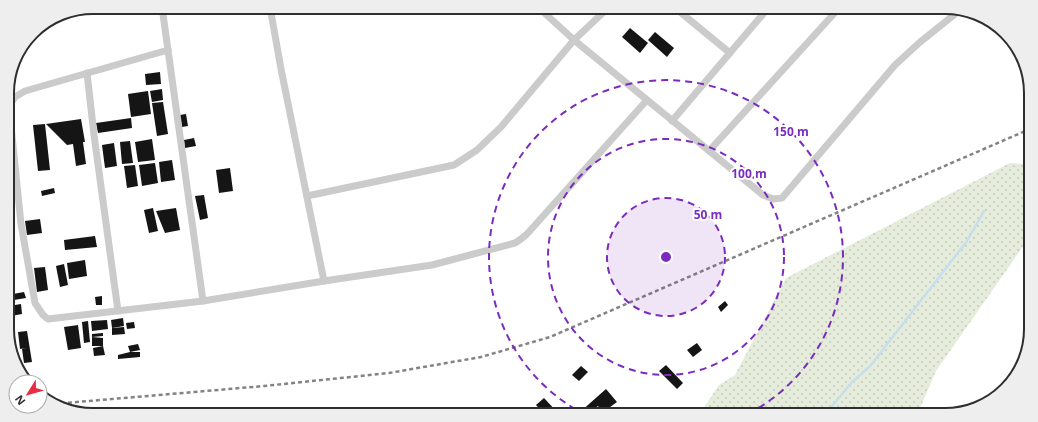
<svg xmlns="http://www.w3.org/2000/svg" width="1038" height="422" font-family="'Open Sans',sans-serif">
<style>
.grass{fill:url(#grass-dots)}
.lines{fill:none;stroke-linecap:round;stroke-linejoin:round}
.stream{stroke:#c7dfec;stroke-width:2.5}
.building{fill:#151515}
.minor{stroke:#cbcbcb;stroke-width:7}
.rail{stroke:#838383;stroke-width:2.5;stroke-dasharray:4 3;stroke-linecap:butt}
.ring{fill:none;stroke:#7b2cbf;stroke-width:2;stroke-dasharray:7 5}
.rim{fill:none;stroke:#2e2e2e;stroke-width:2}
.centre{fill:#7b2cbf;stroke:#fff;stroke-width:2}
.ring-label{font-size:12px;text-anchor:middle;font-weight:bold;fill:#7b2cbf;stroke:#fff;stroke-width:4;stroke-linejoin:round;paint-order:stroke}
</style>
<defs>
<pattern id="grass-dots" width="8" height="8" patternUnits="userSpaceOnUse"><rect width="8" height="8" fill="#e5ecdb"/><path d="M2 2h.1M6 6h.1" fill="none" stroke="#c5cbbc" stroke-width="1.8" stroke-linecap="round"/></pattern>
</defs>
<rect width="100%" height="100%" fill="#fff"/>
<polygon class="grass" points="1010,163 1026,164 1030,167 1031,235 936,371 917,415 699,415 719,385 735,375 786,278"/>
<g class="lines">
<polyline class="stream" points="825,415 851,383 871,365 967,241 984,211"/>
</g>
<g class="building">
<polygon points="630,28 648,43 640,53 622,37"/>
<polygon points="655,32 674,48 667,57 648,40"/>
<polygon points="160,72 161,84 146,85 145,74"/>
<polygon points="162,89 163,100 152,102 150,91"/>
<polygon points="148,91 151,114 131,117 128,94"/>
<polygon points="163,102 168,134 157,136 152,103"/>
<polygon points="186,114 188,126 182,127 180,115"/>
<polygon points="131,118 132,128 98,133 96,123"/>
<polygon points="81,119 85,142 83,142 86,164 76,166 73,144 67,145 46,124"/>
<polygon points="45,124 50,170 38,171 33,125"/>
<polygon points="194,138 196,146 185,148 184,140"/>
<polygon points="152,139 155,160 138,162 135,142"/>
<polygon points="130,141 133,163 122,164 120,142"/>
<polygon points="114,143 117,166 105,168 102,145"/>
<polygon points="172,160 175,180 161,182 159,162"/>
<polygon points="155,163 158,183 142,186 139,165"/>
<polygon points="135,165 138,186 127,188 124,166"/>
<polygon points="230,168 233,191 219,193 216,170"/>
<polygon points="54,188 55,193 42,196 41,191"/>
<polygon points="204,195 208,218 200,220 195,196"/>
<polygon points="153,208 158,231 149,233 144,210"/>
<polygon points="176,208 180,230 165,233 156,211"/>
<polygon points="40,219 42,233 27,235 25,221"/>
<polygon points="8,231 9,231 10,250 15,271 8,273"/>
<polygon points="95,236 97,247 65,250 64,240"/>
<polygon points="85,260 87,276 69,279 67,263"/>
<polygon points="64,264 68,285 60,287 56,266"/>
<polygon points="45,267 48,290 37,292 34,268"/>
<polygon points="24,292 26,298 14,300 13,294"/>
<polygon points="102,296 102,305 96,305 95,297"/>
<polygon points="725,301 728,305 721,312 718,307"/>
<polygon points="21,304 22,314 11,316 9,306"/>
<polygon points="123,318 124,326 112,328 111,320"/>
<polygon points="107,320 108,329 92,331 91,321"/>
<polygon points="88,321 90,342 84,343 82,322"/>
<polygon points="134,322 135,328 127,329 126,323"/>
<polygon points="78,325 81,348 68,350 64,327"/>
<polygon points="124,327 125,334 112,335 112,328"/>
<polygon points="27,331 32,362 24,363 22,349 27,348 20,349 18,332"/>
<polygon points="103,333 103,336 92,337 92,334"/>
<polygon points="92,337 103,338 103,346 92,346"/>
<polygon points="697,343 702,350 693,357 687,350"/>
<polygon points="138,344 140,350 130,352 128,346"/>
<polygon points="103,346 105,355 94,356 93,348"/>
<polygon points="130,352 140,352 140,357 118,359 118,355"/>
<polygon points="666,365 683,383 677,389 659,371"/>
<polygon points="581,366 588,372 579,381 572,375"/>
<polygon points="606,389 617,402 602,413 598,406 591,411 595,415 582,415 580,412"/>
<polygon points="544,398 557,412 554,415 545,415 536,405"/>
</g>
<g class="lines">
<g class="minor">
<polyline points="162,7 203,301"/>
<polyline points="270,7 281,69 324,281"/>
<polyline points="538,7 574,40 763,195 773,199 782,198 895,65 919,43 960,10"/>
<polyline points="674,7 730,53"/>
<polyline points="168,50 25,91 15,97 9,106 21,224 35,303 43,315 48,319 203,301 324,281 432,265 515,243 521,239 527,234 647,100"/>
<polyline points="87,73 94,135 118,311"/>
<polyline points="672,121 769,7"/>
<polyline points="709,151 840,7"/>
<polyline points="307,196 454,165 477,150 501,127 574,40 609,7"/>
</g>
<polyline class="rail" points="54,404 264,386 389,373 481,357 550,337 1030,129"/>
</g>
<circle cx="666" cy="257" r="59" fill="#7b2cbf" fill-opacity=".12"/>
<g class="ring">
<circle cx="666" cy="257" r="59"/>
<circle cx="666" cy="257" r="118"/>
<path d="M586 415A177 177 0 1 1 746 415"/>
</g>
<path d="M0 0H1038V422H0ZM93 14H945A79 79 0 0 1 1024 93V329A79 79 0 0 1 945 408H93A79 79 0 0 1 14 329V93A79 79 0 0 1 93 14Z" fill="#eee" fill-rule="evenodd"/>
<path class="rim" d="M93 14H945A79 79 0 0 1 1024 93V329A79 79 0 0 1 945 408H93A79 79 0 0 1 14 329V93A79 79 0 0 1 93 14Z"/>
<circle cx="666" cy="257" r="6" class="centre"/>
<g class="ring-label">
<text x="791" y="136">150 m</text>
<text x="749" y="178">100 m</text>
<text x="708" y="219">50 m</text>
</g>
<g transform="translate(28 394) rotate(233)"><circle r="19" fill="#ffffff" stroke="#ababab"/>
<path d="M0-3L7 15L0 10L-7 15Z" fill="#e92c43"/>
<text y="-6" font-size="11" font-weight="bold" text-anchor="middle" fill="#2e2e2e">N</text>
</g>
</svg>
